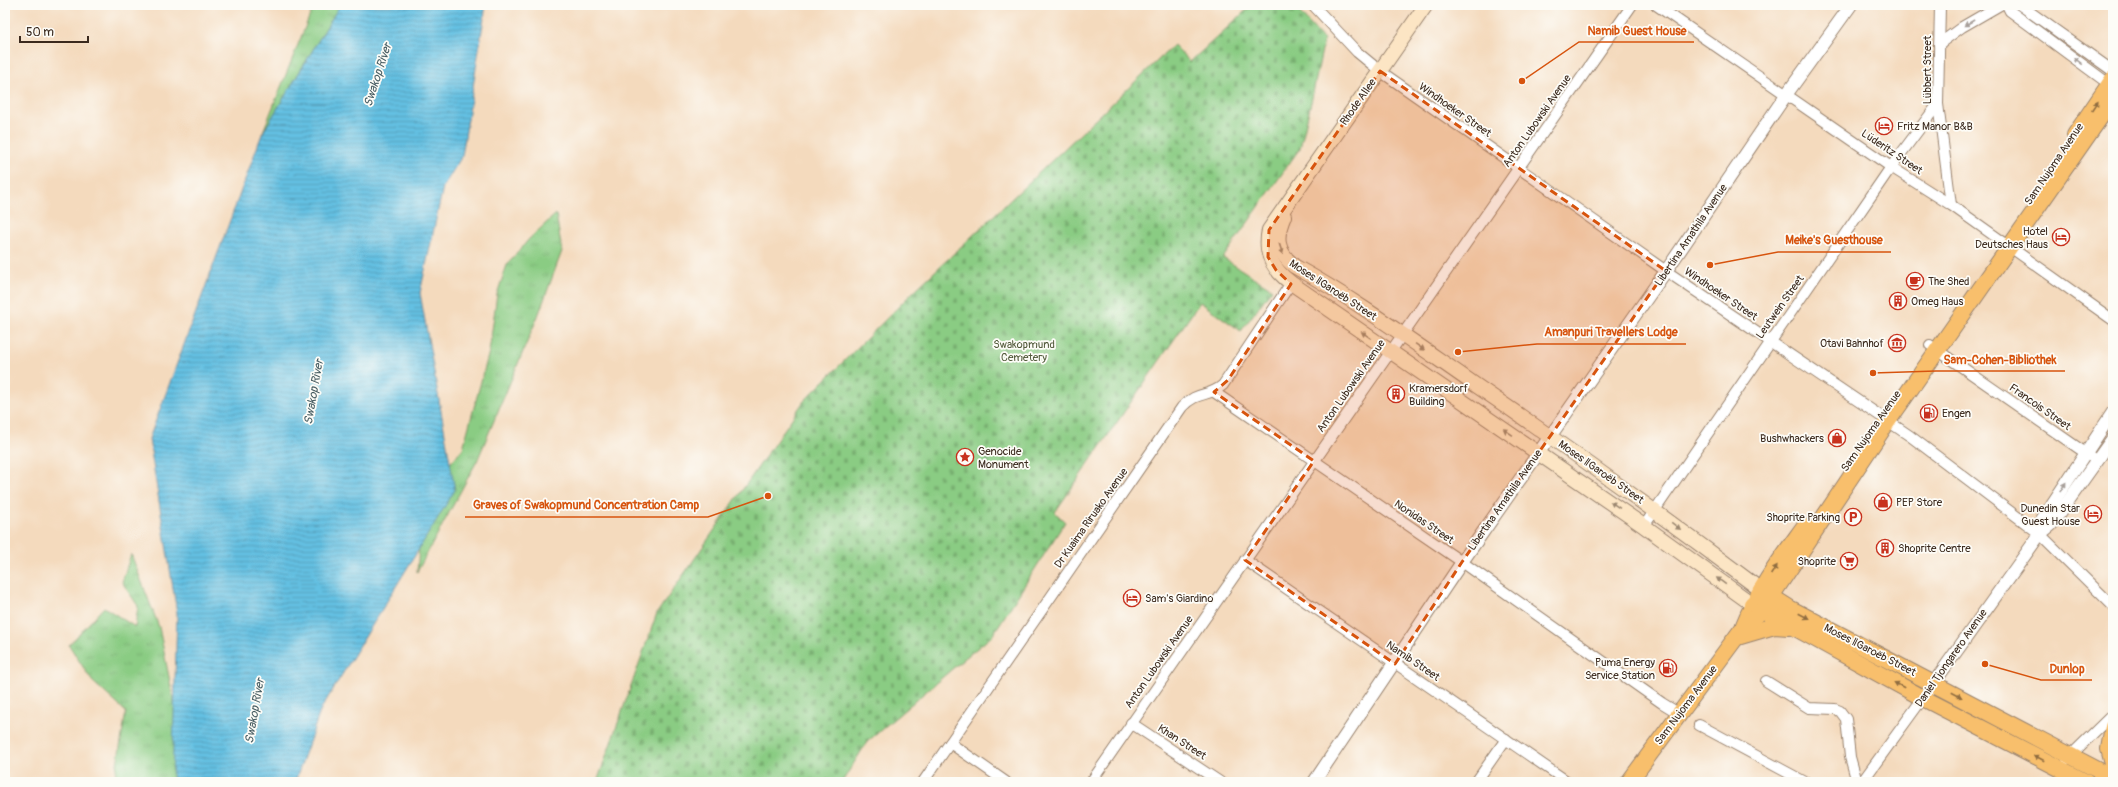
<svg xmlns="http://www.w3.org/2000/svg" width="2118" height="787" font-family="Pangolin,sans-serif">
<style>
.grass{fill:url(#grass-tufts);stroke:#627b50}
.cemetery{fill:url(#cemetery-stones);stroke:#627b50}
.water{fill:url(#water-rules);stroke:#507580}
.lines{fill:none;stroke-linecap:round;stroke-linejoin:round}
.minor-casing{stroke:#98826e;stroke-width:12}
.tertiary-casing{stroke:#98826e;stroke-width:14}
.secondary-casing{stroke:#98826e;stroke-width:16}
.primary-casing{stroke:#98826e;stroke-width:18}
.trunk-casing{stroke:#98826e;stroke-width:18}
.minor{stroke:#fff;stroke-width:10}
.tertiary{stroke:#fff;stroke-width:12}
.secondary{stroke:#fce5c4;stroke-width:14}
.primary{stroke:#f8bf6c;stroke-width:16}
.trunk{stroke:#f8bf6c;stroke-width:16}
.oneway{fill:#a79f9a}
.oneway2{fill:#906d41}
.oneway3{fill:#9c8871}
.marked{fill:#d7540e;fill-opacity:0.2;stroke:#d7540e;stroke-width:3;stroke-dasharray:8 5;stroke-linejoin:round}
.labels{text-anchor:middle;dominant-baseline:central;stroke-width:3.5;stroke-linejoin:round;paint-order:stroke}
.street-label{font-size:11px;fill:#3b2a1e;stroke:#fdfcf7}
.poi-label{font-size:11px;fill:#3b2a1e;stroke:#fdfcf7;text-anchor:start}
.park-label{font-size:11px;fill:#535b3c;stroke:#fdfcf7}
.water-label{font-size:12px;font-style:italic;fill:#495e63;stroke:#fdfcf7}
.leader{fill:none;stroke:#d7540e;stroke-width:1.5}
.callout-dot{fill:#d7540e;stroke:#fdfcf7;stroke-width:1.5}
.callout-label{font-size:12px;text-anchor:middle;font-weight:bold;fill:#d7540e;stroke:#fdfcf7;stroke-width:3.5;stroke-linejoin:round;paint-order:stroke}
</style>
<defs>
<pattern id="grass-tufts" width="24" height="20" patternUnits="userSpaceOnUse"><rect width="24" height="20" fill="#8acc83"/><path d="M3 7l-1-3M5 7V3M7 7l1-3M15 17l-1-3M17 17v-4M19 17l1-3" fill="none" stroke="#78af71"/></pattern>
<pattern id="cemetery-stones" width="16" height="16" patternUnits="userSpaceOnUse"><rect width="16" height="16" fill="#8acc83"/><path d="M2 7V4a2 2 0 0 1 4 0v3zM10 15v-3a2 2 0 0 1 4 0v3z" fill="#78af71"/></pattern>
<pattern id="water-rules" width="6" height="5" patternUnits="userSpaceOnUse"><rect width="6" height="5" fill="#64c0e2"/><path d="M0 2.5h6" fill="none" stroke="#549cb7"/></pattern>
</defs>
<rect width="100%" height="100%" fill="#fdfcf7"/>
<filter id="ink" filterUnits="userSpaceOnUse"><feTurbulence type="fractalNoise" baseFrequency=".025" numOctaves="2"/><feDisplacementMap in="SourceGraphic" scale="8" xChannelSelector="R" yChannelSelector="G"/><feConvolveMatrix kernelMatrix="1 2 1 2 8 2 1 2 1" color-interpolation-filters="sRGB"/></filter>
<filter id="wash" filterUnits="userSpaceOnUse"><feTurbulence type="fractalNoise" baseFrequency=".012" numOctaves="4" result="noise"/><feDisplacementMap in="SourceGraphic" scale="16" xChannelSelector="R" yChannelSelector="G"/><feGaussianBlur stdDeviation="0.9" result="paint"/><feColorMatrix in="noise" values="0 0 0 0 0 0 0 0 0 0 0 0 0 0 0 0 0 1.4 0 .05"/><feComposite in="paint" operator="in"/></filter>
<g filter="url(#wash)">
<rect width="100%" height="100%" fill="#f4dabd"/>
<g class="grass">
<polygon points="314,5 340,5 262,134"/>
<polygon points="556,214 562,251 538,316 477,461 417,572 421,525 430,488 463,448 489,352 497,294 507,265 529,239"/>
<polygon points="131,554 159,627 183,747 178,782 114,782 126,712 92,681 69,645 104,607 135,627 138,606 122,582"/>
</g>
<polygon class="cemetery" points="1252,5 1293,5 1324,40 1312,98 1300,148 1223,258 1272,289 1241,331 1200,302 1055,512 1065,522 992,636 965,658 867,742 842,782 597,782 657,613 804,401 912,293 1174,45 1190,62"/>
<polygon class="water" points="340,5 486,5 462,156 443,187 420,293 455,490 321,709 295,782 172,782 177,613 149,439 262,134"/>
</g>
<g filter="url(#ink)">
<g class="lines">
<defs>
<g id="minor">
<polyline points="1313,5 1357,52 1380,71 1666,271 1910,436 2040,534 2113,606"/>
<polyline points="1656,5 1891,167 1951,205 2113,320"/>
<polyline points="1940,5 1938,104 1951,205"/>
<polyline points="2007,5 2010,11 2113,87"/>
<polyline points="2020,5 2113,71"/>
<polyline points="1939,44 1962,27 2000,5"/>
<polyline points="1930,345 2097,461"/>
<polyline points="1214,392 1462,562 1662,703 1680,714"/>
<polyline points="1644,526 1891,167 1938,104"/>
<polyline points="1245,560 1568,782"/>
<polyline points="1766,681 1809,708 1835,709 1840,711 1846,719 1850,757 1857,782"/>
<polyline points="1131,723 1220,782"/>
<polyline points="1699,725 1805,782"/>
<polyline points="950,743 1006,782"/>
<polyline points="2067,759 2113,714"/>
<path d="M923,782L1182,407C1198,390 1208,398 1223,385L1291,283"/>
<polyline points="1091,782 1632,5"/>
<polyline points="1476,782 1506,739"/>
<polyline points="1862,782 1923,698"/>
</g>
<g id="tertiary">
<polyline points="2040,534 2041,521 2113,412"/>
<polyline points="1923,698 2040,534 2051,525 2113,438"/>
<polyline points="1314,782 1462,562 1666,271 1786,95 1851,5"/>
</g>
<g id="secondary">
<path d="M1426,5L1269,230C1264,253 1272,269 1291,283L1644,526L1752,604"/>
<path d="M1284,216C1275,237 1276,251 1294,266C1356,300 1416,344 1474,384C1571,450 1667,519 1761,590"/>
</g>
<g id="primary">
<polyline points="1761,590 1791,609 2113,778"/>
<polyline points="1752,604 1923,698 2086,782"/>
<polyline points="1737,637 1774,626 1789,627"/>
<polyline points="2113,726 2109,749 2113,764"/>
</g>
<g id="trunk">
<polyline points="2075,135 2113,79"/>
<path d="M1744,625C1758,589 1781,559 1804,527"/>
<polyline points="1629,782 1743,628 1762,610 1888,421 2113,99"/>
</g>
</defs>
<use href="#minor" class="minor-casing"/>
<use href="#tertiary" class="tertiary-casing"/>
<use href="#secondary" class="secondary-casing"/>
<use href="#primary" class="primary-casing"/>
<use href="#trunk" class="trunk-casing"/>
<use href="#minor" class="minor"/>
<use href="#tertiary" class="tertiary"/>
<use href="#secondary" class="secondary"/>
<use href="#primary" class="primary"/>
<use href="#trunk" class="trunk"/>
</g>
<defs><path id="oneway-solid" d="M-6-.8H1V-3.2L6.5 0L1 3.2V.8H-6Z"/></defs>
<g class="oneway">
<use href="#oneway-solid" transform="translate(1969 23) rotate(150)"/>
<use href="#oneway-solid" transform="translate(2078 61) rotate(-143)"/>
<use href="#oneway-solid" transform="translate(2063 487) rotate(-58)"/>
</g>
<g class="oneway2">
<use href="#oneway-solid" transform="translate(2095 106) rotate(-56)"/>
<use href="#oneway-solid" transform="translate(1774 570) rotate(-56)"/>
<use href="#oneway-solid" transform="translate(1804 616) rotate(27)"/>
<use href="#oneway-solid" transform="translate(1899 685) rotate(-152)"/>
<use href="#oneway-solid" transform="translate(1957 695) rotate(28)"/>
<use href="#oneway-solid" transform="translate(2039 758) rotate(-152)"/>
</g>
<g class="oneway3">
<use href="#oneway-solid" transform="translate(1281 249) rotate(72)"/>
<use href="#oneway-solid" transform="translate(1366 335) rotate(-146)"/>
<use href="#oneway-solid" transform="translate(1420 347) rotate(35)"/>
<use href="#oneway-solid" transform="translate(1508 432) rotate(-145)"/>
<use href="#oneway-solid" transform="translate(1615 505) rotate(-146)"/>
<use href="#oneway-solid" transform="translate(1676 526) rotate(37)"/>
<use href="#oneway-solid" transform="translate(1721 581) rotate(-144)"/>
</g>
</g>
<path class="marked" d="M1380,71L1666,271L1462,562L1395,664L1245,560L1314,461L1214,392L1228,380L1291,284L1276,270L1268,257L1269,230Z"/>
<defs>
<symbol id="hotel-ring" viewBox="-11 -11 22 22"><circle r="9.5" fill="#fdfcf7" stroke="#c8321e" stroke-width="1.5"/><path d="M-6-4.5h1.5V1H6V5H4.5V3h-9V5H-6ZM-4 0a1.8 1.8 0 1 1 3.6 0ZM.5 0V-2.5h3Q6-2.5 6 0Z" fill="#c8321e"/></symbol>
<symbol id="cafe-ring" viewBox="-11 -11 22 22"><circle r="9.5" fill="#fdfcf7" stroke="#c8321e" stroke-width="1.5"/><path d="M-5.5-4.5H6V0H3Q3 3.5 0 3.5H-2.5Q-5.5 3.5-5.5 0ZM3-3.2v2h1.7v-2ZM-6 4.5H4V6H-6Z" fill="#c8321e"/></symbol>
<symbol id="building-ring" viewBox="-11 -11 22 22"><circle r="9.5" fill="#fdfcf7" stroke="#c8321e" stroke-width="1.5"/><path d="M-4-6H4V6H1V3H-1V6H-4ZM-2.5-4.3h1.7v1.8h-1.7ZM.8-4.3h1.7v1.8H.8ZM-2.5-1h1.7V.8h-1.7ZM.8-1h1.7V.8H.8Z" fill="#c8321e"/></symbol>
<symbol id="museum-ring" viewBox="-11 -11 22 22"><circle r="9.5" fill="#fdfcf7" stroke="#c8321e" stroke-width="1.5"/><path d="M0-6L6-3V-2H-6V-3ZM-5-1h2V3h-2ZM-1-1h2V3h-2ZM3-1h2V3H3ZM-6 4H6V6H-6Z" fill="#c8321e"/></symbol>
<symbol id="fuel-ring" viewBox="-11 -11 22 22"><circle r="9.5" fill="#fdfcf7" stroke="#c8321e" stroke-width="1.5"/><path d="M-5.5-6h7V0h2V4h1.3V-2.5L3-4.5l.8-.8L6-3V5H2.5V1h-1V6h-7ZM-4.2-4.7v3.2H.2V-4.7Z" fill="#c8321e"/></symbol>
<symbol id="shop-ring" viewBox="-11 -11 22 22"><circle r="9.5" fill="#fdfcf7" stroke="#c8321e" stroke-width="1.5"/><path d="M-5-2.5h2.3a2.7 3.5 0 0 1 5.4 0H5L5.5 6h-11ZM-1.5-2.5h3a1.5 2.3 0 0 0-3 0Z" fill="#c8321e"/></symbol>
<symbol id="sight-ring" viewBox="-11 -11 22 22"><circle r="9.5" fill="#fdfcf7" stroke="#c8321e" stroke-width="1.5"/><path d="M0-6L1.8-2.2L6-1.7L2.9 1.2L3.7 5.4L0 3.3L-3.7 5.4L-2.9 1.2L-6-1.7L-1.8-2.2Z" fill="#c8321e"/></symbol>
<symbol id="parking-ring" viewBox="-11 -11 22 22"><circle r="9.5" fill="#fdfcf7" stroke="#c8321e" stroke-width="1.5"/><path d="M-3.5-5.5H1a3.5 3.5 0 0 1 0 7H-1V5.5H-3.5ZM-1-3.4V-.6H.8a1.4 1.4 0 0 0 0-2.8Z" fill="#c8321e"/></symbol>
<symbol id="supermarket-ring" viewBox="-11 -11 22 22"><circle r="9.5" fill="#fdfcf7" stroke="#c8321e" stroke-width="1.5"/><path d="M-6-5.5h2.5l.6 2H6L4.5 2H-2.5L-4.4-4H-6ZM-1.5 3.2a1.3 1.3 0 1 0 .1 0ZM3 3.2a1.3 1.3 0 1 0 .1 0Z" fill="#c8321e"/></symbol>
</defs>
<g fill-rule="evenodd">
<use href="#hotel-ring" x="1874" y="116" width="20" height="20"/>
<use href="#hotel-ring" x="2051" y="227" width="20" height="20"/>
<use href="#cafe-ring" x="1905" y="271" width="20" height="20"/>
<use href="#building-ring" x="1888" y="291" width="20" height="20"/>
<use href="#museum-ring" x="1887" y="333" width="20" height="20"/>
<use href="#building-ring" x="1386" y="384" width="20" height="20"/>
<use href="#fuel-ring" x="1919" y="403" width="20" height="20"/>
<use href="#shop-ring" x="1827" y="428" width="20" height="20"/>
<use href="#sight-ring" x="955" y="447" width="20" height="20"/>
<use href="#shop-ring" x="1873" y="492" width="20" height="20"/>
<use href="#hotel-ring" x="2083" y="504" width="20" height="20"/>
<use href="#parking-ring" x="1843" y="507" width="20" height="20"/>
<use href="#building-ring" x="1875" y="538" width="20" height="20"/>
<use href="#supermarket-ring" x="1839" y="551" width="20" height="20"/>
<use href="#hotel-ring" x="1122" y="588" width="20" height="20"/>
<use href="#fuel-ring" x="1658" y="658" width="20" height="20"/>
</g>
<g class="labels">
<g class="street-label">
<text transform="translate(1927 70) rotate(-90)">Lübbert Street</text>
<text transform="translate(1358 102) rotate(-55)">Rhode Allee</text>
<text transform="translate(1455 110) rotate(35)">Windhoeker Street</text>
<text transform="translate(1537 121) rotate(-55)">Anton Lubowski Avenue</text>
<text transform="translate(1892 152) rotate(34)">Lüderitz Street</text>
<text transform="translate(2054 164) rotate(-56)">Sam Nujoma Avenue</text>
<text transform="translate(1691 235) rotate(-56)">Libertina Amathila Avenue</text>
<text transform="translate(1333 290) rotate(33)">Moses ǁGaroëb Street</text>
<text transform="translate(1721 294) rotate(34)">Windhoeker Street</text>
<text transform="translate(1780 307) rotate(-55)">Leutwein Street</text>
<text transform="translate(1351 386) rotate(-55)">Anton Lubowski Avenue</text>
<text transform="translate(2040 407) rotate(35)">Francois Street</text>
<text transform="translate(1871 431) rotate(-55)">Sam Nujoma Avenue</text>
<text transform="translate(1601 472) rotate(35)">Moses ǁGaroëb Street</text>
<text transform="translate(1505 500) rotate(-55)">Libertina Amathila Avenue</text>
<text transform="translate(1091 518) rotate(-55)">Dr Kuaima Riruako Avenue</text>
<text transform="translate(1424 522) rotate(34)">Nonidas Street</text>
<text transform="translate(1870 650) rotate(27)">Moses ǁGaroëb Street</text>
<text transform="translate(1951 658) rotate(-55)">Daniel Tjongarero Avenue</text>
<text transform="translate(1413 661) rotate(34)">Namib Street</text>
<text transform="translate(1159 662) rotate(-55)">Anton Lubowski Avenue</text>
<text transform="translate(1686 705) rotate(-53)">Sam Nujoma Avenue</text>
<text transform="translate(1182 742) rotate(33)">Khan Street</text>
</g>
<g class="poi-label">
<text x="1897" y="126">Fritz Manor B&amp;B</text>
<text x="2048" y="231" text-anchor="end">Hotel<tspan x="2048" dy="13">Deutsches Haus</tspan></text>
<text x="1928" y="281">The Shed</text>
<text x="1911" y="301">Omeg Haus</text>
<text x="1884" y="343" text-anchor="end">Otavi Bahnhof</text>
<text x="1409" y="388">Kramersdorf<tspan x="1409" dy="13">Building</tspan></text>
<text x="1942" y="413">Engen</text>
<text x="1824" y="438" text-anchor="end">Bushwhackers</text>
<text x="978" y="451">Genocide<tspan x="978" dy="13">Monument</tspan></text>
<text x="1896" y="502">PEP Store</text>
<text x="2080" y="508" text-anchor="end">Dunedin Star<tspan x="2080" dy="13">Guest House</tspan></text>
<text x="1840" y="517" text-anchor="end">Shoprite Parking</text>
<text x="1898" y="548">Shoprite Centre</text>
<text x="1836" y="561" text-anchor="end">Shoprite</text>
<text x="1145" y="598">Sam's Giardino</text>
<text x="1655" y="662" text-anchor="end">Puma Energy<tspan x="1655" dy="13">Service Station</tspan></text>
</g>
<g class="park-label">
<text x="1024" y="344">Swakopmund<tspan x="1024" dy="13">Cemetery</tspan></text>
</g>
<g class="water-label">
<text transform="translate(378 75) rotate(-72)">Swakop River</text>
<text transform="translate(314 392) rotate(-80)">Swakop River</text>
<text transform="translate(255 711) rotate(-80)">Swakop River</text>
</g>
</g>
<path class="leader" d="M1522 81L1579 42H1694M1710 265L1778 252H1891M1458 352L1537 344H1686M1873 373L1936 371H2065M768 496L708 517H465M1985 664L2041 680H2092"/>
<g class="callout-dot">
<circle cx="1522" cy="81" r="4"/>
<circle cx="1710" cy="265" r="4"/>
<circle cx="1458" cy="352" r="4"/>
<circle cx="1873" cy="373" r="4"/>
<circle cx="768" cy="496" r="4"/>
<circle cx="1985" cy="664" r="4"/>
</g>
<g class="callout-label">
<text x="1637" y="35">Namib Guest House</text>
<text x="1834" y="244">Meike's Guesthouse</text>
<text x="1611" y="336">Amanpuri Travellers Lodge</text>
<text x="2000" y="364">Sam-Cohen-Bibliothek</text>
<text x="586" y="509">Graves of Swakopmund Concentration Camp</text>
<text x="2067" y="673">Dunlop</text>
</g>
<rect width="2118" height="787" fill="none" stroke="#fdfcf7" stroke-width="20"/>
<path d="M20 36v6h68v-6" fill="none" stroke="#3b2a1e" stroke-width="2"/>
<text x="26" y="36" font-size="12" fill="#3b2a1e" stroke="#fdfcf7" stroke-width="3" paint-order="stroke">50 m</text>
</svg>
